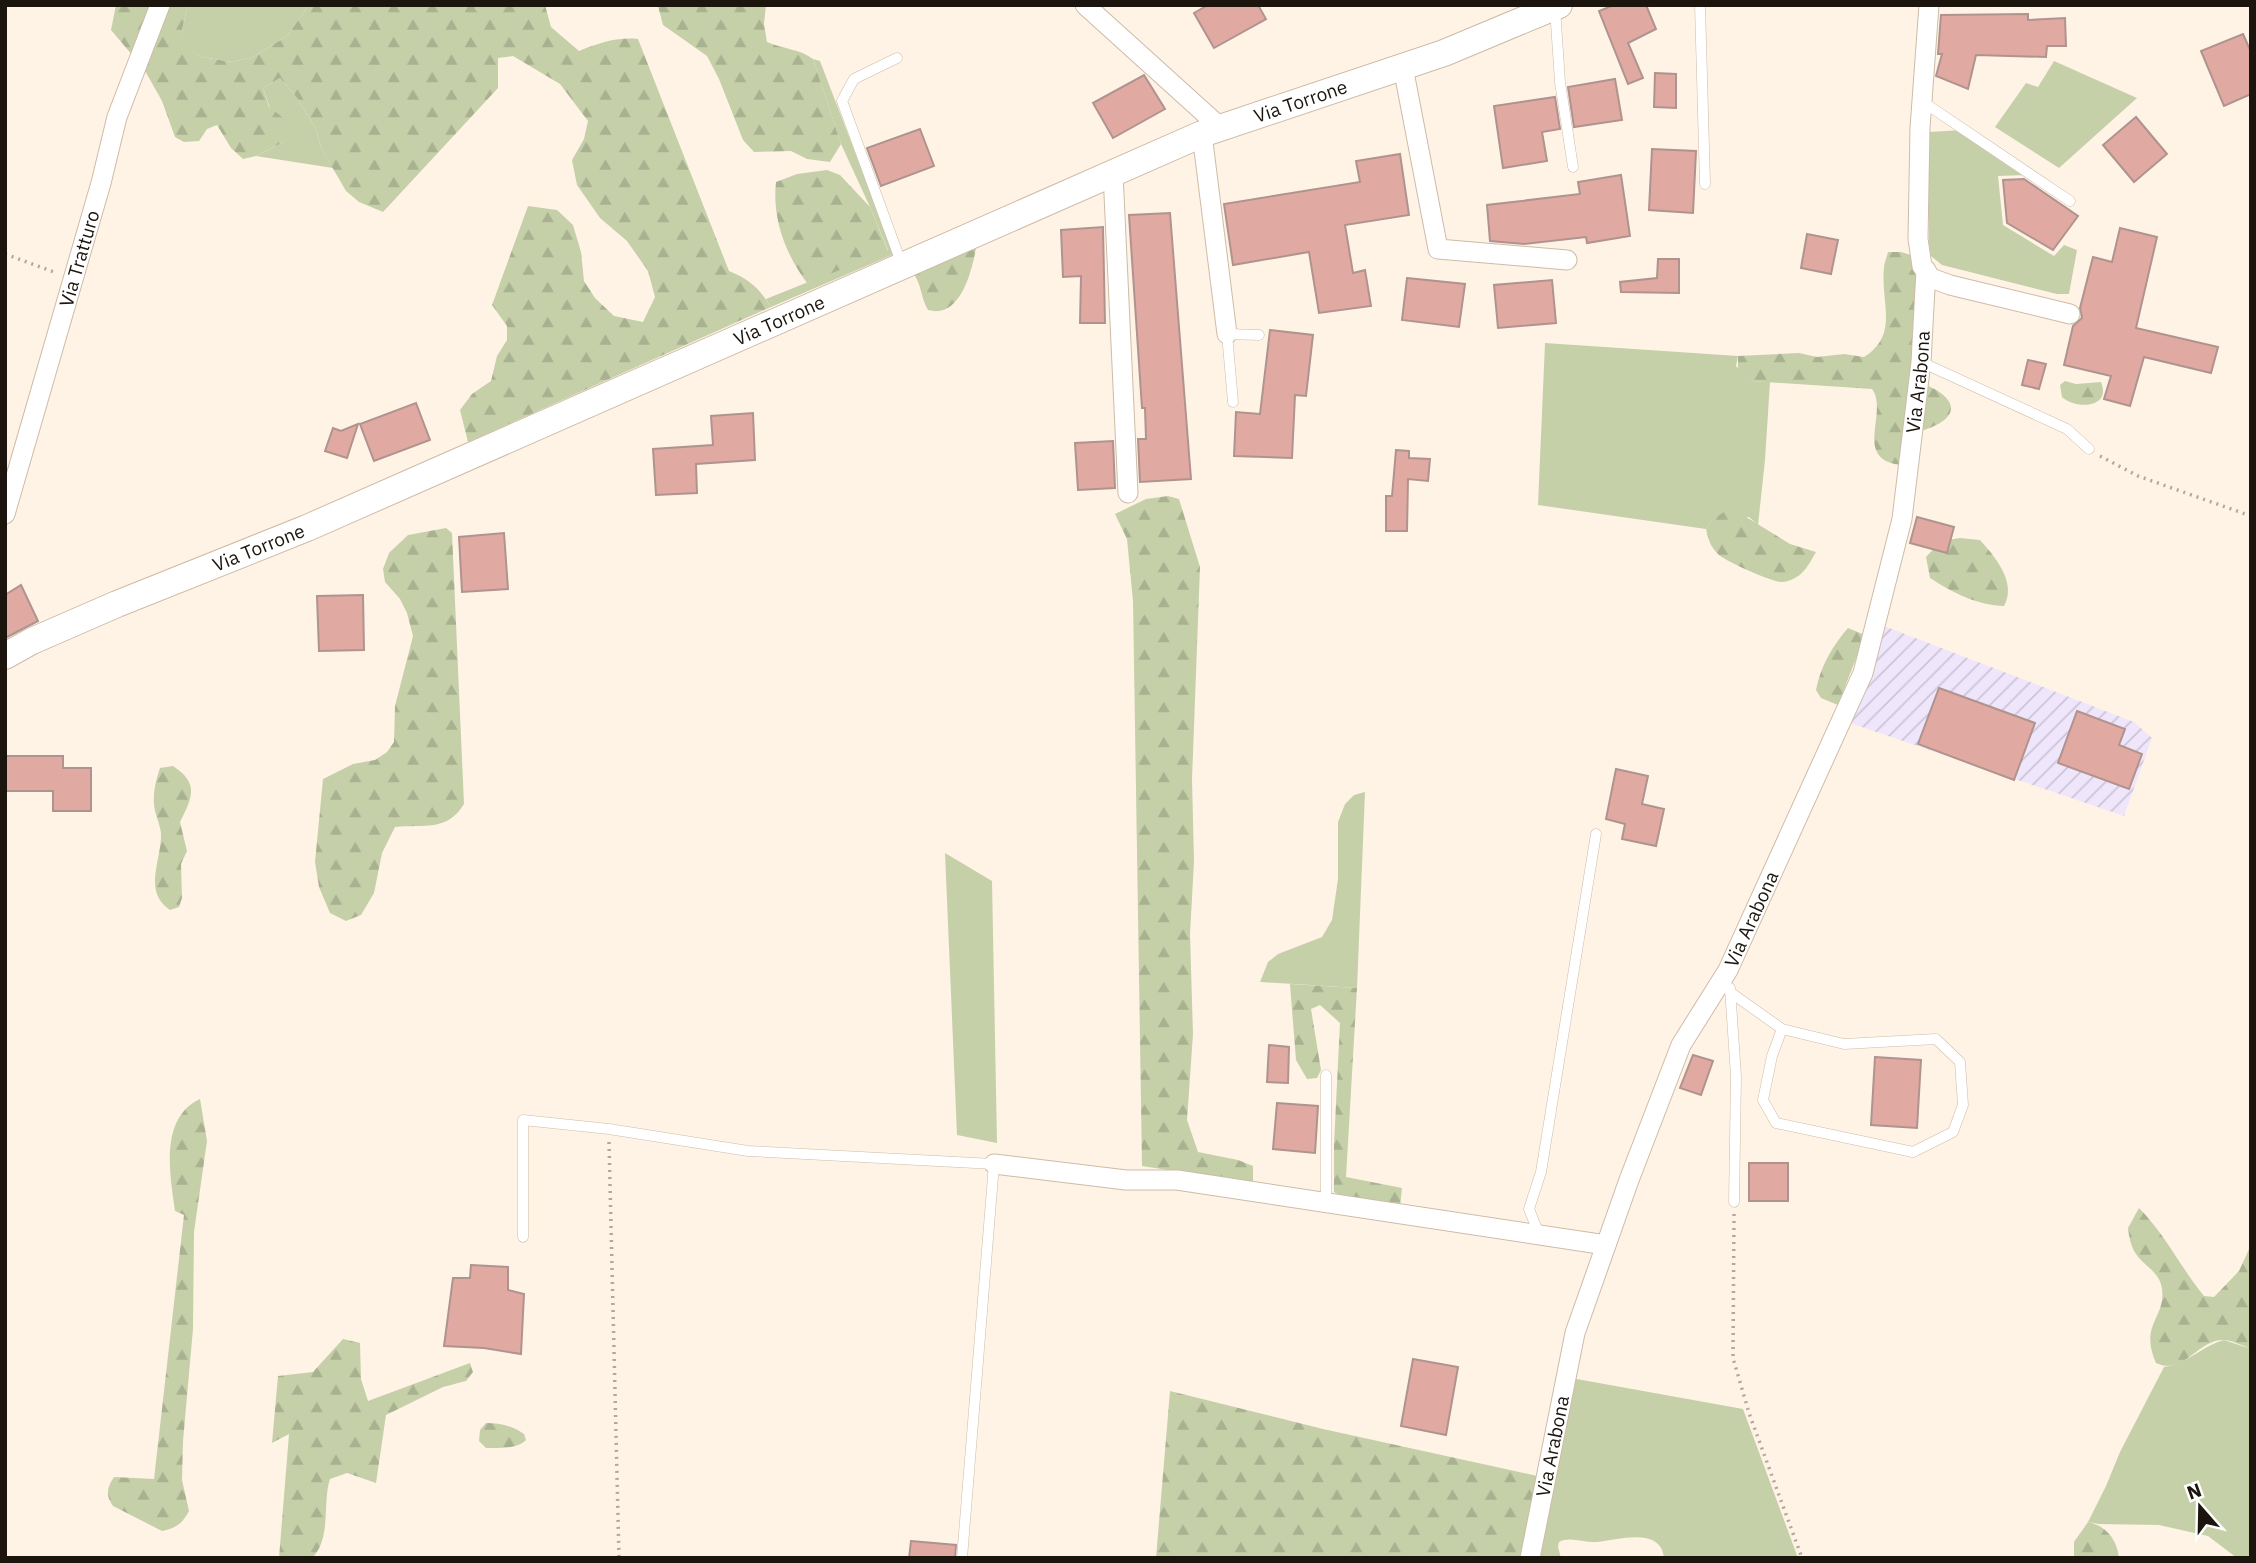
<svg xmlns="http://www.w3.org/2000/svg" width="2256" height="1563" font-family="'IBM Plex Sans',sans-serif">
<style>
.industrial{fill:url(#industrial-furrows)}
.green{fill:#c5d0a9}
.forest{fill:url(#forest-firs)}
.building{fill:#e0aaa2;stroke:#b0938f;stroke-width:2}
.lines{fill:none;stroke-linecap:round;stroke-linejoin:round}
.service-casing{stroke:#cebba7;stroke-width:11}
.minor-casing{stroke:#cebba7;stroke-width:21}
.secondary-casing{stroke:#cebba7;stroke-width:28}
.path{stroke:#b2a79d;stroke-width:3.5;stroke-dasharray:2 5;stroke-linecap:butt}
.service{stroke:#fff;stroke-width:10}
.minor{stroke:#fff;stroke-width:19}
.secondary{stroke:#fff;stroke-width:26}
.labels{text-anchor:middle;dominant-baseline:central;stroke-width:6;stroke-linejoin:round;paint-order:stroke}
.street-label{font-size:19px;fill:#1c150e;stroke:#fff}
</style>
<defs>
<pattern id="industrial-furrows" width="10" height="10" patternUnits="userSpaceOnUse" patternTransform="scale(1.75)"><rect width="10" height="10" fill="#efe6fc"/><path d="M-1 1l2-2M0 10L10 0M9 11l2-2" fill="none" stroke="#ccc4d7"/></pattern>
<pattern id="forest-firs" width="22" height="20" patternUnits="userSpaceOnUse" patternTransform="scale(1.75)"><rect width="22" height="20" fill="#c5d0a9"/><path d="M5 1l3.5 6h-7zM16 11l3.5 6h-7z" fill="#a9b290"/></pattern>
</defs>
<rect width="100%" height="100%" fill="#fff3e6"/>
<polygon class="industrial" points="1884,626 2134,722 2152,738 2124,816 1850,723"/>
<g class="green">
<polygon points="188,5 309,5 287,36 253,57 232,62 202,57 184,46 182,30"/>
<polygon points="813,59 820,61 894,254 771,307 766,299 888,250 870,207 841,144"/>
<polygon points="2054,61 2137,98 2059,168 1995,127 2026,83 2038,87"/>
<polygon points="280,78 297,98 316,129 321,148 333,168 256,156 282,143 263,88"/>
<polygon points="1963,130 2026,175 1998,176 2003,225 2054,256 2064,245 2077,250 2069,294 2057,294 1942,265 1931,256 1929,243 1929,132"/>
<polygon points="1545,343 1738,356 1736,366 1750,381 1770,382 1765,460 1758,525 1749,517 1712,520 1706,529 1538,505"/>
<polygon points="1365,792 1357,988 1260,982 1268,962 1278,954 1322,937 1332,920 1338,879 1338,822 1345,804 1354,795"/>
<polygon points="945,853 992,881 997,1143 957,1135"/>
<path d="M2224,1340L2251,1349V1558H2237L2208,1536L2159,1525L2099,1524L2088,1522L2106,1486L2120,1452L2164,1367C2187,1364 2202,1346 2224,1340Z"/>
<path d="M1571,1378L1743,1409L1798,1558H1664C1661,1526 1618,1540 1597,1542C1584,1543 1570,1536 1559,1542L1558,1547L1561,1558H1534Z"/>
</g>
<g class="forest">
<path d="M116,5H188L182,30L185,46L202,57L232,62L253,57L287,36L309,5H545L551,27L579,51C600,43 616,37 638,39L729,271C749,279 760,289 771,307L468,442L460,410L472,394L491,381L497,356L507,340V326L492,305L528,206L557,210L573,225L581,252L584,281L595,298L614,316L643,322L655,297L648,271L627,241L600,218L577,185L572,160L584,139L588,121L560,84L513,56L498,58V88L383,212L359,202L346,191L321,148L316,129L297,98L280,78L263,88L269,107L286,120L282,143L256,156L243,159L231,148L217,125L207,129L199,141L184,142L175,137L162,101L144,69L111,30Z"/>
<path d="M766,5L764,24L767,42C783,49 800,49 813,59L841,144L830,162L807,159L791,151L754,152L743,140L719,79L707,56L663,25L658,6Z"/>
<path d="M827,170L840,175L870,207L888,251L807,283C785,253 772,219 776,182L797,174Z"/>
<path d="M978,237C974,261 964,320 928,310C919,293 923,285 910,269Z"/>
<path d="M1888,252H1901L1914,256L1923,273L1922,383C1928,386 1936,389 1942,394C1967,414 1934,428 1917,432L1913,466C1906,465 1897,465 1891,463C1857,452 1888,411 1872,389L1750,381L1738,372V356L1799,353L1817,357L1844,354L1864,357C1900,334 1880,302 1884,268C1884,263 1887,257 1888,252Z"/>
<path d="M2065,381L2076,384L2101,382C2112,408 2076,410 2062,397L2060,385Z"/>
<polygon points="1168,496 1179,499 1200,567 1192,779 1194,861 1190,934 1193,1034 1187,1120 1198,1152 1238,1160 1253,1166 1253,1183 1142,1166 1133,601 1127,539 1115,514 1146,499"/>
<path d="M1724,512H1738L1790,544L1816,552C1809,564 1804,575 1791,580C1789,581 1783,582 1781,582C1772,582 1722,560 1717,553C1710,546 1708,538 1706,529L1712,520Z"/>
<path d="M446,528L452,533L464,804C447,832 424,824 395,827L382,853L374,893L361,915L346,921L330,913L319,887L315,862L323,779L353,764L375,760L387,752L394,742L395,706L413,636L407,613L400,599L385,582L383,569L389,553L408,535Z"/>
<path d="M1960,538L1980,540C1995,557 2017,582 2004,606C1979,606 1951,592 1930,578L1926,557L1941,541Z"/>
<path d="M1848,628L1865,635L1838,705L1821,698L1816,690C1820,667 1833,645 1848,628Z"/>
<path d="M173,766C199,783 193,797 180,822L187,851L181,864L182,898L179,907L170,910C142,891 162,860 161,833C160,826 157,818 155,811C152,796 155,783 160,768Z"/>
<polygon points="1290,984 1357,988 1346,1177 1402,1188 1400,1207 1346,1199 1334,1192 1334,1144 1340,1023 1320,1005 1311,1009 1321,1070 1317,1078 1307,1079 1296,1060"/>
<path d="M200,1099L207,1141L194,1232L193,1329L183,1441L182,1480L189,1511C182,1524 176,1528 162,1531L113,1506C105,1495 107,1488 114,1477L154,1479L184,1215L175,1211C170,1175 159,1118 200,1099Z"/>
<path d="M2139,1208C2165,1234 2181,1268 2204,1296L2214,1297L2239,1271L2251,1245V1349C2243,1346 2232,1340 2223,1340C2197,1340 2184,1376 2156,1363C2139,1324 2166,1318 2162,1289C2160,1272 2145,1267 2136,1254C2131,1247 2129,1237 2128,1228Z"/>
<path d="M343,1339L360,1343L361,1379L368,1401L470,1363L473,1372L466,1381L443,1387L386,1415L376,1483L347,1473L330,1479C322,1503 332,1538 312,1558H279L289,1434L272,1443L278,1376L313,1372Z"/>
<polygon points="1170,1391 1323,1429 1542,1477 1525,1558 1156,1558"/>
<path d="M486,1423C500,1423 513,1426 524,1434L526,1440C518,1449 498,1448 486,1448L479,1441L480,1430Z"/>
<path d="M2088,1522C2106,1526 2117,1539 2119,1558H2074V1542Z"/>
</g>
<g class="building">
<polygon points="1208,5 1258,5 1266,19 1214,48 1194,13"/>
<polygon points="1614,5 1646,5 1656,29 1628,43 1643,78 1628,84 1599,11"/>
<polygon points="2028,14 2028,20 2065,18 2066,46 2047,46 2046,57 1976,55 1968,89 1936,76 1942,54 1938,54 1941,15"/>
<polygon points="2243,34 2251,52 2251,94 2224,106 2201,51"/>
<polygon points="1655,73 1676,74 1676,108 1654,107"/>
<polygon points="1144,75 1165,109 1113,138 1093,103"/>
<polygon points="1615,79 1622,120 1574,127 1568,87"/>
<polygon points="1555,97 1560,129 1542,132 1547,161 1503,168 1494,106"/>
<polygon points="2136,117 2167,154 2134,182 2103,145"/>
<polygon points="920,129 934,166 881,186 867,148"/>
<polygon points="1652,149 1696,151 1693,213 1649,210"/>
<polygon points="1400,154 1409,215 1345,225 1353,273 1365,270 1371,306 1319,313 1309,252 1233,265 1224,204 1360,182 1356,161"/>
<polygon points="1621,175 1630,236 1587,243 1586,237 1524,244 1490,241 1487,205 1580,194 1578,182"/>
<polygon points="2024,179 2078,216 2053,250 2007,223 2003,180"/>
<polygon points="1170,213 1191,479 1140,482 1138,439 1146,439 1145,408 1142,408 1129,215"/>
<polygon points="1103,227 1105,323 1080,323 1081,276 1063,277 1061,230"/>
<polygon points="2120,228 2157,237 2136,328 2218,347 2211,373 2144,357 2130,406 2104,399 2111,376 2064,365 2073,326 2082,318 2080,308 2093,257 2112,262"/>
<polygon points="1807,234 1838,240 1831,274 1801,268"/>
<polygon points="1658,259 1679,259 1679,293 1621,292 1620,282 1657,278"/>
<polygon points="1407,278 1465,284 1459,327 1402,320"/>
<polygon points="1552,280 1556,323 1498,328 1494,285"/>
<polygon points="1270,330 1313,335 1306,396 1295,395 1292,458 1234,456 1236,412 1260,414"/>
<polygon points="2028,360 2046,364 2039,389 2022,385"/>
<polygon points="416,403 430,440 374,461 360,424"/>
<polygon points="753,413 755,460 696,464 697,493 656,495 653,449 713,445 711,416"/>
<polygon points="358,424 347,458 325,451 333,428 341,431"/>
<polygon points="1113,441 1115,488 1078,490 1075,443"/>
<polygon points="1396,450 1409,451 1409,458 1430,459 1428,481 1408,479 1407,531 1386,531 1386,496 1392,496"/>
<polygon points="1917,517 1954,527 1947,553 1910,543"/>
<polygon points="504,533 508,589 462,592 459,537"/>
<polygon points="21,585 38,621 5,638 5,595"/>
<polygon points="363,595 364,650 319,651 317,596"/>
<polygon points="1939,688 2035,723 2014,780 1918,744"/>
<polygon points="2077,711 2125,729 2119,745 2142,754 2129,789 2058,763"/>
<polygon points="5,756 63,756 63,768 91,768 91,811 53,811 53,791 5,791"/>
<polygon points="1616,769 1648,776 1642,804 1664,809 1656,846 1622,839 1625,824 1606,819"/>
<polygon points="1269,1045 1289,1047 1288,1083 1267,1082"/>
<polygon points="1693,1055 1713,1061 1701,1095 1680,1088"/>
<polygon points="1875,1057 1921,1060 1917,1128 1871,1125"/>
<polygon points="1277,1103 1318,1106 1315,1153 1273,1149"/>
<rect x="1749" y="1163" width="39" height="38"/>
<polygon points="471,1265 508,1267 508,1290 524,1294 521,1354 484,1348 444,1346 453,1278 470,1278"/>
<polygon points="1413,1359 1458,1367 1446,1435 1401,1426"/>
<polygon points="911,1541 956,1545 955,1558 909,1558"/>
</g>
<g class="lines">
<defs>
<g id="service">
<polyline points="1700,5 1705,184"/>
<polyline points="1555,8 1560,82 1573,167"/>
<polyline points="897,58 854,79 842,101 902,265"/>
<polyline points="1923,102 2070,201"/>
<polyline points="1921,362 2067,429 2089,449"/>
<polyline points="1233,402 1227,334 1259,335"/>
<polyline points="1730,988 1736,1076 1734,1202"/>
<polyline points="1730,992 1782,1029 1844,1044 1936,1039 1960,1062 1963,1105 1953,1132 1913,1152 1776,1123 1763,1100 1772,1056 1782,1029"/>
<polyline points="1326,1203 1326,1075"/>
<polyline points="1539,1234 1529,1209 1541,1172 1596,834"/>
<polyline points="523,1237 523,1120 609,1129 748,1151 994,1164 962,1558"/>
</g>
<g id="minor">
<polyline points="1085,5 1221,128"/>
<polyline points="1929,5 1920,128 1918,239 1922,266 1931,278 1950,285 2070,314"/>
<polyline points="1403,67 1438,249 1567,260"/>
<polyline points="1202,134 1227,334"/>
<polyline points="1113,173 1128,493"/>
<path id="s1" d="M5,514L101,183L117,117L160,5"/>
<polyline points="994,1164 1126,1180 1177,1180 1606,1245"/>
<path id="s2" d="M1530,1558L1575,1333L1629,1180L1681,1045L1728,970L1863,673L1902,519L1921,362L1926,270"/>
</g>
<g id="secondary">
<path id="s3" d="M5,656L32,641L117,604L307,528L1202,134L1444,53L1559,5"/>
</g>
</defs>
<use href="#service" class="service-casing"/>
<use href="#minor" class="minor-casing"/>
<use href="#secondary" class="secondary-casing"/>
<g class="path">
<polyline points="5,254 54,272"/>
<polyline points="2100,456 2138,476 2251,516"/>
<polyline points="609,1142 619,1558"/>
<polyline points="1734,1214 1733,1358 1749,1413 1802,1558"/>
</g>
<use href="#service" class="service"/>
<use href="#minor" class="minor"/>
<use href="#secondary" class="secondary"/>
</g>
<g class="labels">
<g class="street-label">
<text stroke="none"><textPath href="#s3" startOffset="1410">Via Torrone</textPath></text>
<text stroke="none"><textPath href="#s1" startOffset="266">Via Tratturo</textPath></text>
<text stroke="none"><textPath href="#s3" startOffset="844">Via Torrone</textPath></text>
<text stroke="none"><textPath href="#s2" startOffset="1248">Via Arabona</textPath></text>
<text stroke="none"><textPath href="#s3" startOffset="276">Via Torrone</textPath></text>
<text stroke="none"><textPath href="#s2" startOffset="681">Via Arabona</textPath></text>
<text stroke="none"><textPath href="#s2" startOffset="114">Via Arabona</textPath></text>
</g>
</g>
<rect width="2256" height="1563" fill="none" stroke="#1c150e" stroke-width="14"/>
<g transform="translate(2200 1507) rotate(340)" stroke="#ffffff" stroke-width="5" paint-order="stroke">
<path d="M0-5L12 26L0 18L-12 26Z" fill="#1c150e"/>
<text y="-10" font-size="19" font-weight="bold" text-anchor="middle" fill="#1c150e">N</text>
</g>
</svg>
